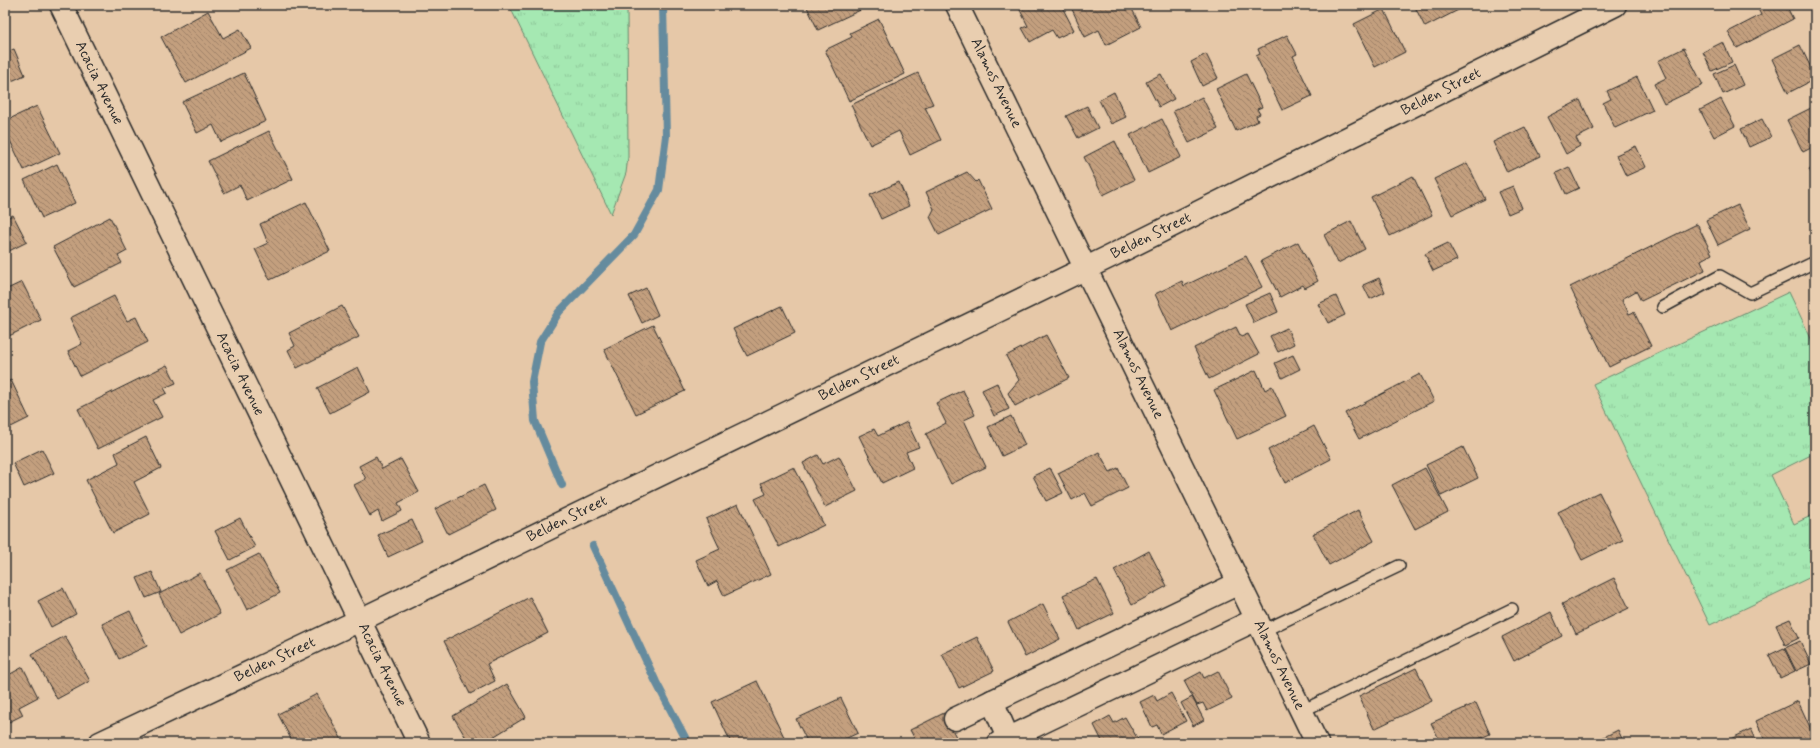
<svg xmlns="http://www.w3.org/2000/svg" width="1820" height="748" font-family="Mynerve,sans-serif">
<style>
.grass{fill:url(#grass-tufts);stroke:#688a6e}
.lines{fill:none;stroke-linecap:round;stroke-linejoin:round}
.stream{stroke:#658b9e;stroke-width:8}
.building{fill:url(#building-back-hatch);stroke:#2b2b2b}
.lane-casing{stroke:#2b2b2b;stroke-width:14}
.street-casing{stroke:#2b2b2b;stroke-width:25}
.lane{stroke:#e9ceb0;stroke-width:11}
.street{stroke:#e9ceb0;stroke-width:22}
.labels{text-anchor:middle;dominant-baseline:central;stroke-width:3;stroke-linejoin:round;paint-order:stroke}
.street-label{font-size:15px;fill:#2b2b2b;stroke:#e9ceb0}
</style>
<defs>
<pattern id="grass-tufts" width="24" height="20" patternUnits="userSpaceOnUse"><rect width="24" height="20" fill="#a5e8b2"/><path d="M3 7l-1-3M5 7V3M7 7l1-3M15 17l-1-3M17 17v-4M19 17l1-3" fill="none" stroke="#8ec799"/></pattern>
<pattern id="building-back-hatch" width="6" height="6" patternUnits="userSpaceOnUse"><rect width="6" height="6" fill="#c39f7e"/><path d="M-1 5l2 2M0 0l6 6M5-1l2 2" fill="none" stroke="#9f8267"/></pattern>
</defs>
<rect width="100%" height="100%" fill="#e6c8a8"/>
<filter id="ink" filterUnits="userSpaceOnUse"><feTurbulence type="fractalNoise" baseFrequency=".025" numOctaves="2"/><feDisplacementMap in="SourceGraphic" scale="8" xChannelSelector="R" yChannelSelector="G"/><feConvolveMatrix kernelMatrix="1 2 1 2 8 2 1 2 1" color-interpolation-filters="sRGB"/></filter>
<g filter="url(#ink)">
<g class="grass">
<polygon points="509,5 627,5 628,157 626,173 611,214"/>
<polygon points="1789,292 1815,347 1815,453 1771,475 1794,524 1815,514 1815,575 1710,625 1593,384"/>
</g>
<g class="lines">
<g class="stream">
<polyline points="562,485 535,421 532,382 540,342 559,312 634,235 659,190 666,136 663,5"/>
<polyline points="593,546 656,682 688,743"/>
</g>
</g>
<g class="building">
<polygon points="806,5 871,5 818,30"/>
<polygon points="1019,5 1061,5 1074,30 1057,38 1052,30 1030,42 1022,28 1028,26 1018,6"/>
<polygon points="1070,5 1130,5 1141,27 1106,45 1099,30 1085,37"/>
<polygon points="1414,5 1468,5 1425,27"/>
<polygon points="1756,5 1786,5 1793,19 1737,48 1728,32 1761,15"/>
<polygon points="1384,9 1405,52 1375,67 1354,24"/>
<polygon points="208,11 223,38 240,29 251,48 186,83 161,37"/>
<polygon points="879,19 905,74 849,101 825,50 852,37 850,33"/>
<polygon points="1287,35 1297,54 1293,56 1312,96 1282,110 1256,56 1260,54 1258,49"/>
<polygon points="1723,42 1732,62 1712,71 1703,52"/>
<polygon points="1800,45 1815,76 1815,79 1788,93 1772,59"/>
<polygon points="1684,48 1703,85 1664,104 1654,84 1666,78 1658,61"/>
<polygon points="14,49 25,75 5,84 5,53"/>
<polygon points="1206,54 1218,78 1202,86 1191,62"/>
<polygon points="1734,65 1743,85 1723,94 1714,74"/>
<polygon points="244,73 266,121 221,142 213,125 197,133 182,102"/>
<polygon points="918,73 933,104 925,107 941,140 910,155 899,131 870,145 851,105"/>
<polygon points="1161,74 1174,99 1159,107 1146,82"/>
<polygon points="1246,74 1262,107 1257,109 1260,114 1256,116 1258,121 1236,131 1216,89"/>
<polygon points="1637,77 1653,110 1615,128 1603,103 1611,99 1607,91"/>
<polygon points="1114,92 1126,117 1111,124 1099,100"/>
<polygon points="1202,97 1218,129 1189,143 1173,111"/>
<polygon points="1721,99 1735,126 1714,137 1700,110"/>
<polygon points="1580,100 1594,129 1576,138 1580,146 1566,154 1547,117"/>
<polygon points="37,106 60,153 24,170 5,130 5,121"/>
<polygon points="1087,106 1098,128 1078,138 1066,116"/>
<polygon points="1815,106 1815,146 1803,152 1787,120"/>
<polygon points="1162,119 1181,157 1148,173 1130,135"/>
<polygon points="1762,119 1771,137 1749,147 1741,129"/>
<polygon points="1525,127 1540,156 1507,172 1493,142"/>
<polygon points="269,131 293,179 247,201 240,185 224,193 208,161"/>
<polygon points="1115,141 1134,180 1103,195 1084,157"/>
<polygon points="1636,146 1646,167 1626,176 1616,155"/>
<polygon points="1467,163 1485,199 1452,215 1434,179"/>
<polygon points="57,164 75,203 42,218 24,180"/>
<polygon points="1815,166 1815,180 1809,169"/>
<polygon points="1569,167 1579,188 1566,194 1556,173"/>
<polygon points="967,172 976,182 978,180 992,209 939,235 930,217 934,209 926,192"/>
<polygon points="1413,176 1432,215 1390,236 1371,197"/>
<polygon points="899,182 909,206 881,219 870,195"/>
<polygon points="1513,186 1522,208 1508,214 1498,192"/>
<polygon points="306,202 330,251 270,280 255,249 268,243 260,224"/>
<polygon points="1738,205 1750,229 1718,245 1706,220"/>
<polygon points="13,215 27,242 5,253 5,219"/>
<polygon points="110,217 127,251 118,256 122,263 74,287 53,247"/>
<polygon points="1351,221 1365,249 1338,263 1324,235"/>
<polygon points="1697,224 1712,254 1701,260 1705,270 1641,301 1636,291 1622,299 1629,314 1634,312 1651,346 1609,367 1570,287"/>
<polygon points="1298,242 1318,281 1305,288 1303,285 1280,297 1261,261"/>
<polygon points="1448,243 1457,260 1433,271 1425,254"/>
<polygon points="1246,256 1262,287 1172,331 1155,294 1182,281 1184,286"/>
<polygon points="1379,278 1385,292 1370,299 1363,285"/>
<polygon points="22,282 41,320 5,338 5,290"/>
<polygon points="646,288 658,315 642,323 629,296"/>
<polygon points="1270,293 1278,312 1254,323 1245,304"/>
<polygon points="114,296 127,321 136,317 148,342 80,376 68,351 82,344 70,318"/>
<polygon points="1336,296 1345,315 1328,323 1318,304"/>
<polygon points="342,306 359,337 297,368 288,350 295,346 289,333"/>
<polygon points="782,306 795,333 747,356 733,329"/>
<polygon points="653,325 685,391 636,414 604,349"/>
<polygon points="1236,327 1241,337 1248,334 1259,354 1209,379 1194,348"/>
<polygon points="1287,328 1294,344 1278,352 1270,336"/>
<polygon points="1046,335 1069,378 1015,406 1008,393 1019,380 1006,356"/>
<polygon points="1293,355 1300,369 1282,378 1275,363"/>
<polygon points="167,365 176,383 164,388 167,393 153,400 162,417 98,449 78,409"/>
<polygon points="358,367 370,392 330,413 317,388"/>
<polygon points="1256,370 1265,390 1272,386 1286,416 1237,439 1214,390"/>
<polygon points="1420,374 1434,401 1359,439 1345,413"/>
<polygon points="11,380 29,418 5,430 5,383"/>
<polygon points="997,383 1009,409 994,416 982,390"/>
<polygon points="963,390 975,415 964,420 986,467 951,484 926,434 946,423 936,403"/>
<polygon points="1011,416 1025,445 1002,456 988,427"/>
<polygon points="907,422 919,447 906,452 913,468 882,483 859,436 874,429 878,436"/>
<polygon points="1314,426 1331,459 1285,483 1268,450"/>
<polygon points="146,437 161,468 134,482 150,514 113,533 86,480 119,463 115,453"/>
<polygon points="1463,447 1478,478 1441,496 1426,465"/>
<polygon points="42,449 54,473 24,487 13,463"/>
<polygon points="1099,452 1110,472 1118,468 1128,488 1092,506 1085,493 1072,500 1058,473"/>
<polygon points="818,455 823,464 839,456 857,491 825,507 803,463"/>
<polygon points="376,457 382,469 401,459 419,492 398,503 402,511 382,521 378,511 370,516 354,485 366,479 359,466"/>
<polygon points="794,467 824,525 779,547 755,499 766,494 761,483"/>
<polygon points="1050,468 1063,493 1046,501 1033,476"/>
<polygon points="1425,468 1448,512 1415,529 1392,485"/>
<polygon points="484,485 496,510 448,534 435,509"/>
<polygon points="1599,492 1623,540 1582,560 1558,512"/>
<polygon points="738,504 771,574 724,596 717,581 708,586 696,560 720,549 706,519"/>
<polygon points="1358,510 1374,541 1329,565 1313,534"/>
<polygon points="240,518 255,547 230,560 215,531"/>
<polygon points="412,520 422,541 388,557 378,535"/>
<polygon points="1149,551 1167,586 1132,605 1114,570"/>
<polygon points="259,554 280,593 247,610 227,570"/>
<polygon points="152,572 161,592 146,598 137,578"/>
<polygon points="200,573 220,614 179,635 159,594"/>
<polygon points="1614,578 1629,608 1576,634 1562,604"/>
<polygon points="1097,579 1114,613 1079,630 1063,595"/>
<polygon points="63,588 76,614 51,627 38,601"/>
<polygon points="530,597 548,633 487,664 495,681 470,694 444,641"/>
<polygon points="1043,604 1060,639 1025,657 1008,622"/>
<polygon points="130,611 147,646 119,659 102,624"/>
<polygon points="1551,612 1562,636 1514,661 1502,637"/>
<polygon points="1790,619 1799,638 1785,645 1776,625"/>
<polygon points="65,636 90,681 57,699 32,654"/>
<polygon points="977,637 994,671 959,688 942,654"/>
<polygon points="1800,641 1811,664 1796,671 1785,648"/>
<polygon points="1784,648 1795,671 1780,678 1769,655"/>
<polygon points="23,667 38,697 19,707 23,715 5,724 5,677"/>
<polygon points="1416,668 1432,701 1374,729 1359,696"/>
<polygon points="1218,671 1232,699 1207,711 1203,703 1197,705 1184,681 1201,672 1204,678"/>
<polygon points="757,681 787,743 731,743 712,702"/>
<polygon points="507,684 526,717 483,743 469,743 453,716"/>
<polygon points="1171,693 1186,721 1161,734 1157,725 1152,727 1140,702 1154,695 1157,701"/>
<polygon points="317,694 342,740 336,743 293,743 278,714"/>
<polygon points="1192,697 1204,720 1193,726 1181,703"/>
<polygon points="841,698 858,733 836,743 808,743 796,719"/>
<polygon points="1798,701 1815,738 1805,743 1766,743 1756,721"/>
<polygon points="1476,703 1490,734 1470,743 1441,743 1431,723"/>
<polygon points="944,713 959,743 917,743 910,730"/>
<polygon points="1110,716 1114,723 1125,717 1140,743 1103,743 1094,725"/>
<polygon points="1751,729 1758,743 1722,743"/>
<polygon points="1618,730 1624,743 1602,743 1600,739"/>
</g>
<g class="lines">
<defs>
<g id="lane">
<polyline points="1663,307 1720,276 1750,293 1815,262"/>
<polyline points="1263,631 1399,566"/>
<polyline points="1302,711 1512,609"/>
</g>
<g id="street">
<polyline points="61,5 419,743"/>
<polyline points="957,5 1317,743"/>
<polyline points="992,701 1008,738"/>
<polyline points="955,719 1239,583"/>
<polyline points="100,743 360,620 1109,257 1615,5"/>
<polyline points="999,743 1257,619"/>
</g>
</defs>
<use href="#lane" class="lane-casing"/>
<use href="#street" class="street-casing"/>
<use href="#lane" class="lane"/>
<use href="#street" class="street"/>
</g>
</g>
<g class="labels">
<g class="street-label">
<text transform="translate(99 83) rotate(64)">Acacia Avenue</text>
<text transform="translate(996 83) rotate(64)">Alamos Avenue</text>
<text transform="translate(1441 92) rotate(-27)">Belden Street</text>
<text transform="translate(1151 236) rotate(-26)">Belden Street</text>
<text transform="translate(240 374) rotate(64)">Acacia Avenue</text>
<text transform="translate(1138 374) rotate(64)">Alamos Avenue</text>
<text transform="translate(859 378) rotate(-26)">Belden Street</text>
<text transform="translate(567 519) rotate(-26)">Belden Street</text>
<text transform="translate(275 660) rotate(-25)">Belden Street</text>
<text transform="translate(382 665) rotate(64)">Acacia Avenue</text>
<text transform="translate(1279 665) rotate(64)">Alamos Avenue</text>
</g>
</g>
<rect width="1820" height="748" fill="none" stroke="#e9ceb0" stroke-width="20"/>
<rect x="10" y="10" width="1800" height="728" fill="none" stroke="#2b2b2b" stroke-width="1.5" filter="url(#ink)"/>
</svg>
